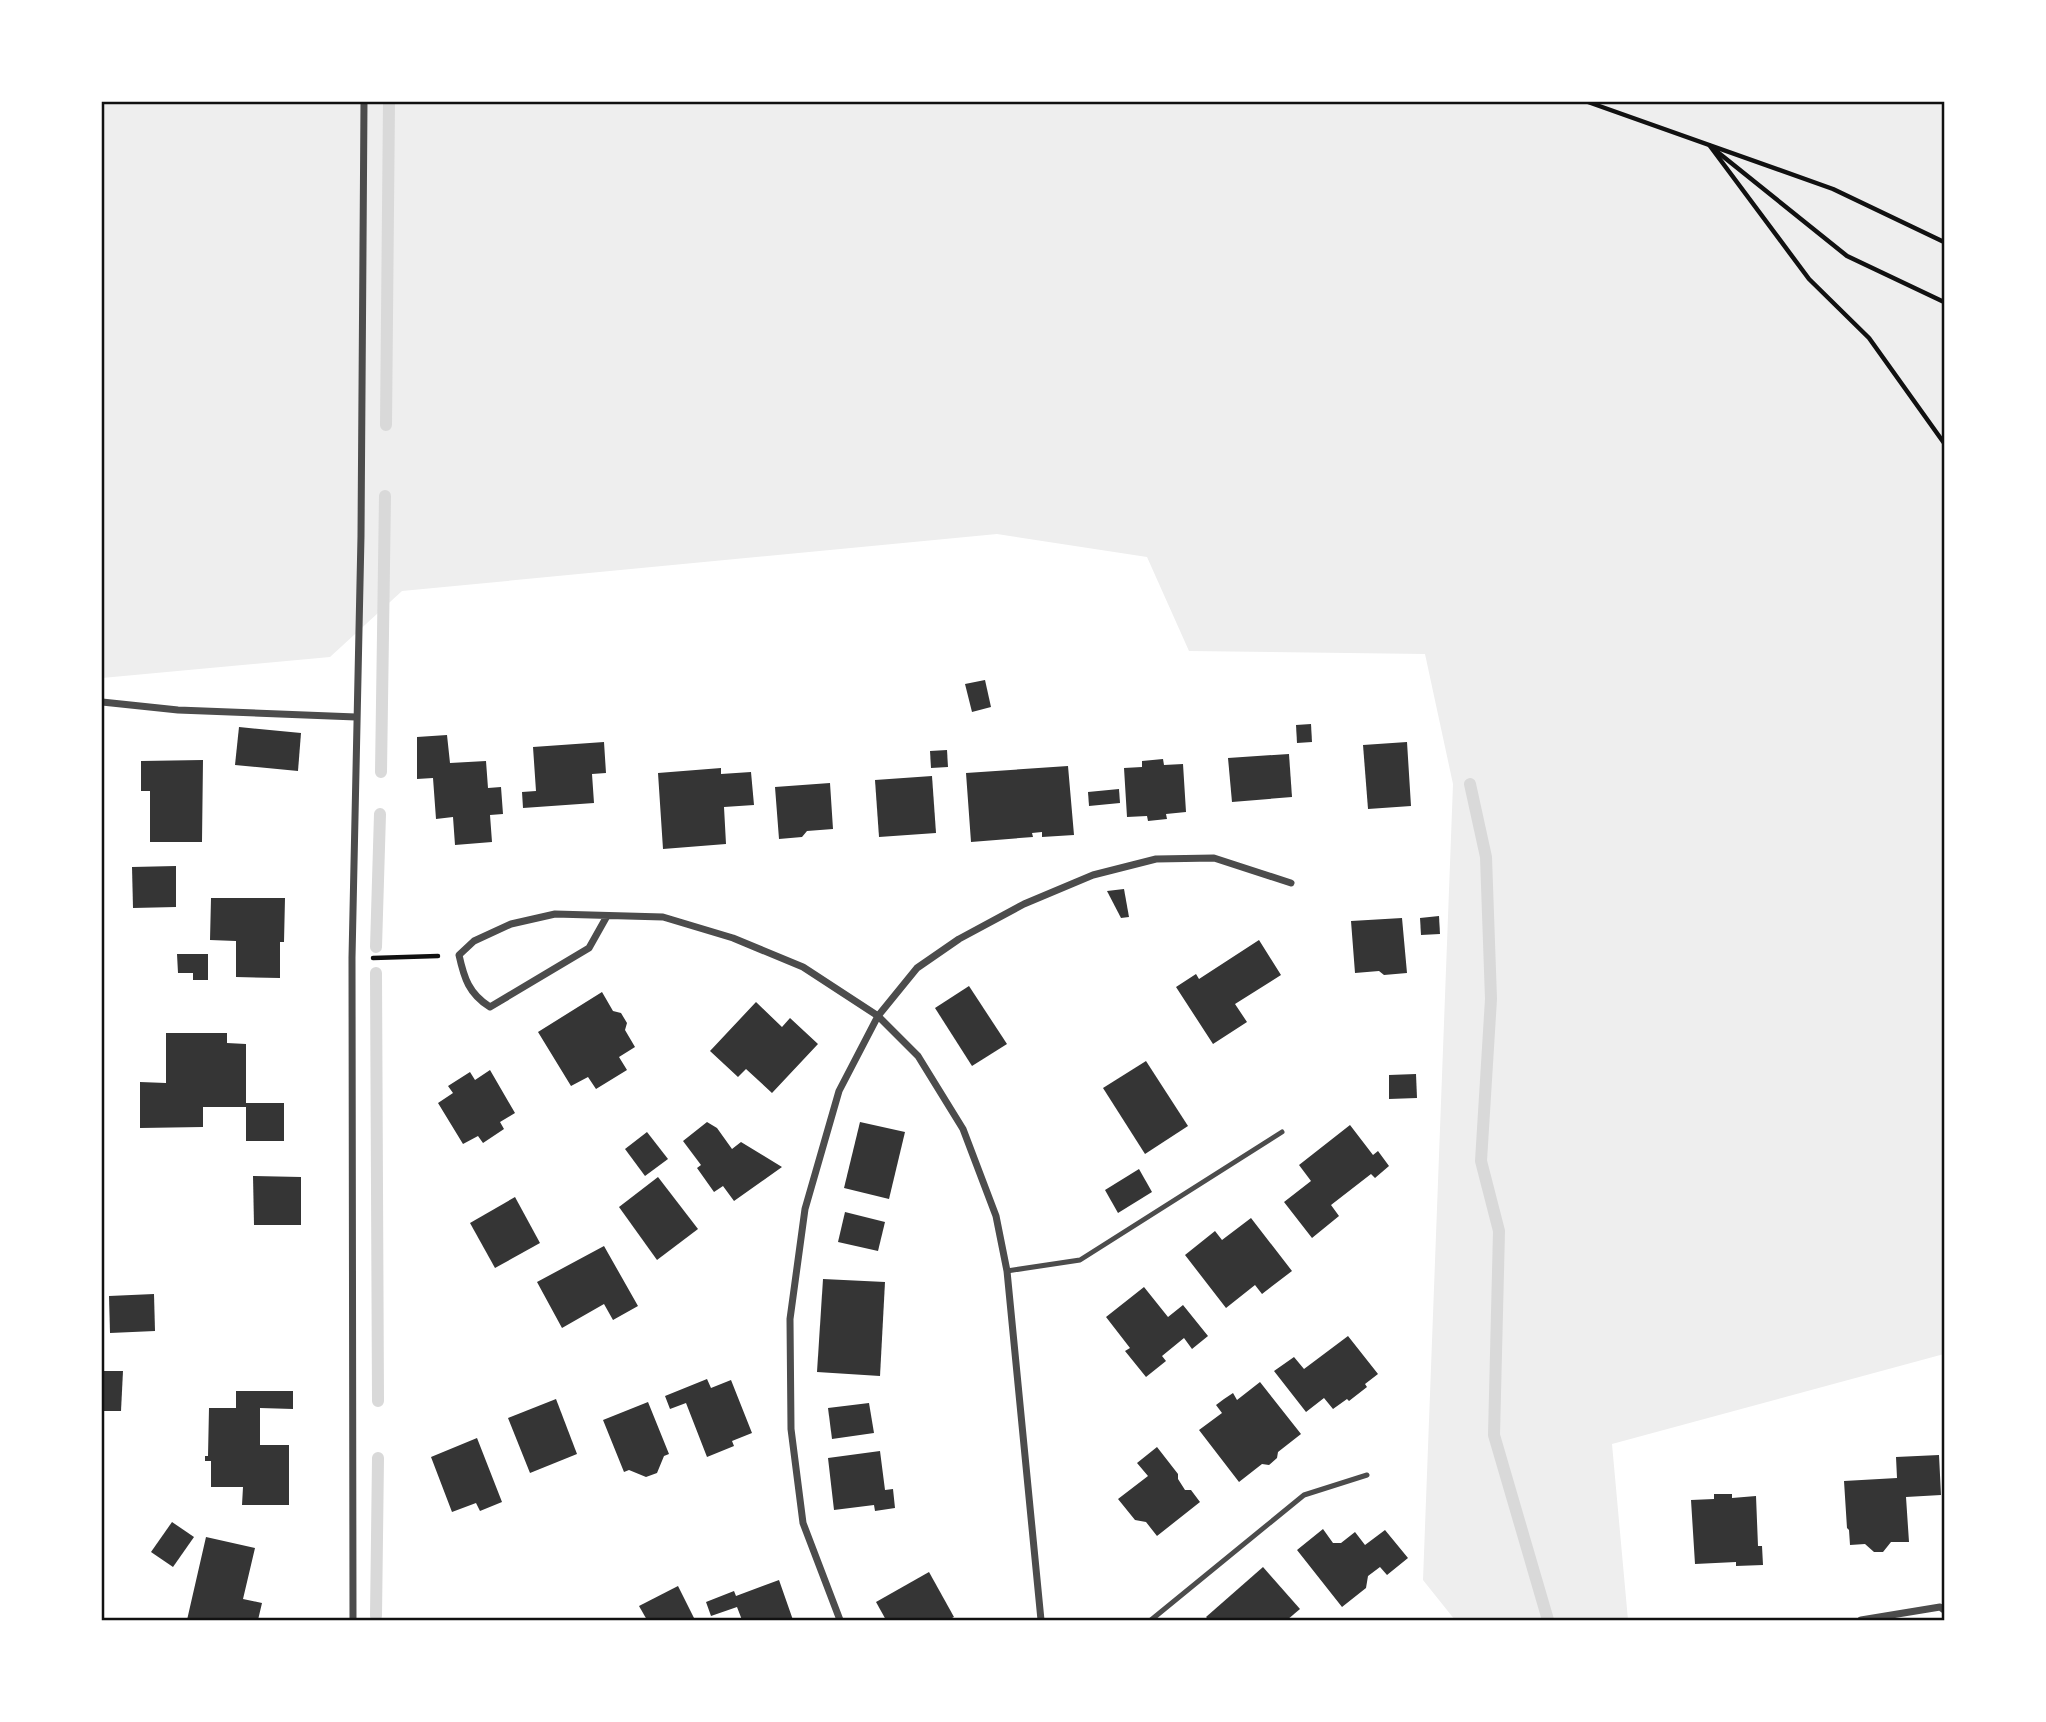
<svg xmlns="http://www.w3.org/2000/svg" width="2046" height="1722" font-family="'Roboto Condensed',sans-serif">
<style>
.green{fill:#eee}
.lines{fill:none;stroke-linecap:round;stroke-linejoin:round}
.stream{stroke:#d9d9d9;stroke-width:12}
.building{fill:#353535}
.path{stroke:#111;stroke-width:4.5}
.service{stroke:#4c4c4c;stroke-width:5}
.minor{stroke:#4c4c4c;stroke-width:7}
.neatline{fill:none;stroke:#111;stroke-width:2.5}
</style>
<rect width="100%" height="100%" fill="#fff"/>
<polygon class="green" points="102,102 1944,102 1944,1354 1612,1444 1628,1620 1455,1620 1423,1580 1453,784 1425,654 1189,651 1147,557 997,534 402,591 330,657 102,678"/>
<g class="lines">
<g class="stream">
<polyline points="386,425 389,102"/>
<polyline points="381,772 385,496"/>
<polyline points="1470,784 1486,857 1491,999 1481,1161 1499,1231 1494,1435 1548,1620"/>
<polyline points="376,947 380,814"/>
<polyline points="376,973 378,1401"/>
<polyline points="376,1616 378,1458"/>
</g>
</g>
<g class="building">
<polygon points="985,680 991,707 972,712 965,684"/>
<polygon points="1311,724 1312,742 1297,743 1296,725"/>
<polygon points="239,727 301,733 298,771 235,765"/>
<polygon points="447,735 450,763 486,761 488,788 501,787 503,814 490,815 492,842 455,845 453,817 436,819 433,778 417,779 417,737"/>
<polygon points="604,742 606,773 592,774 594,803 523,808 522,792 536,791 533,747"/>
<polygon points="1407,742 1411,806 1368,809 1363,745"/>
<polygon points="947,750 948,767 931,768 930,751"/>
<polygon points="1289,754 1292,797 1232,802 1228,758"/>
<polygon points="1163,759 1164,765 1183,764 1186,812 1166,814 1167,819 1148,821 1147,816 1127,817 1124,768 1142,767 1142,761"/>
<polygon points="203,760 202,842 150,842 150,791 141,791 141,761"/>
<polygon points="1068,766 1074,835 1042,837 1042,832 1032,833 1033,837 971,842 966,773"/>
<polygon points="721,768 721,774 751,772 754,805 724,807 726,844 663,849 658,773"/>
<polygon points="932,776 936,833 879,837 875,780"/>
<polygon points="830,783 833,829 807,831 802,837 779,839 775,787"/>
<polygon points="1119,789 1120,803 1089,806 1088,792"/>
<polygon points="176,866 176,907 133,908 132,867"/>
<polygon points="1124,889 1129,917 1121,918 1107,891"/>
<polygon points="211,898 285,898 284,942 280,942 280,978 236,977 236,941 210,940"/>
<polygon points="1439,916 1440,934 1421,935 1420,918"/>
<polygon points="1402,918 1407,973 1384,975 1379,971 1355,973 1351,921"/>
<polygon points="1259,940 1281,975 1235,1004 1247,1022 1213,1044 1176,987 1196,974 1199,979"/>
<polygon points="177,954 208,954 208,980 193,980 193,973 178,973"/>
<polygon points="969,986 1007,1044 972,1066 935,1008"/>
<polygon points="602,992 613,1011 621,1013 627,1023 625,1030 635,1047 619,1057 627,1070 596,1089 588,1077 571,1086 538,1032"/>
<polygon points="756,1002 782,1027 790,1018 818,1044 772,1093 746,1069 738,1077 710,1051"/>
<polygon points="166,1033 227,1033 227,1043 246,1044 246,1103 284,1103 284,1141 246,1141 246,1107 203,1107 203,1127 140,1128 140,1082 166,1083"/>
<polygon points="1146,1061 1188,1126 1145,1154 1103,1088"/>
<polygon points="490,1070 515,1113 500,1122 504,1129 483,1143 478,1136 463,1144 438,1103 453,1093 448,1086 470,1072 475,1080"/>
<polygon points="1416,1074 1417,1098 1389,1099 1389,1075"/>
<polygon points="707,1122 717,1128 732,1149 741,1142 782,1167 734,1201 723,1186 714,1192 697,1168 701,1165 683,1141"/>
<polygon points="860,1122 905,1132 889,1199 844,1188"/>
<polygon points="1350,1125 1373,1155 1378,1151 1389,1166 1375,1178 1371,1174 1331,1205 1339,1216 1312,1238 1284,1202 1311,1181 1299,1165"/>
<polygon points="647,1132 668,1159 645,1176 625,1149"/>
<polygon points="1139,1169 1152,1192 1118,1213 1105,1190"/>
<polygon points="253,1176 301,1177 301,1225 254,1225"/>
<polygon points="658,1177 698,1229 657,1260 619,1207"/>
<polygon points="515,1197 540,1243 495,1268 470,1223"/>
<polygon points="845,1212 885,1222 878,1251 838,1242"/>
<polygon points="1251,1218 1292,1271 1262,1294 1255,1285 1226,1308 1185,1255 1215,1231 1222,1240"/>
<polygon points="604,1246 638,1306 613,1320 604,1304 562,1328 537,1282"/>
<polygon points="823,1279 885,1282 880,1376 817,1372"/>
<polygon points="1144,1287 1168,1317 1183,1305 1208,1336 1192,1349 1184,1338 1162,1356 1166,1361 1146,1377 1125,1351 1130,1348 1106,1317"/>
<polygon points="154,1294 155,1331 110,1333 109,1296"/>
<polygon points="1348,1336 1378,1374 1365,1384 1367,1387 1349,1401 1347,1399 1333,1409 1324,1398 1306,1412 1274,1371 1294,1357 1304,1369"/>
<polygon points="102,1371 123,1371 121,1411 102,1411"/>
<polygon points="707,1379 711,1388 731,1380 752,1433 732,1441 734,1446 707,1457 686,1403 670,1409 665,1396"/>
<polygon points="1260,1382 1301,1434 1278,1452 1277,1458 1269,1465 1262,1464 1239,1482 1199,1430 1222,1413 1216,1405 1224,1399 1233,1393 1237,1400"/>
<polygon points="236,1391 293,1391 293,1409 260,1408 260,1445 289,1445 289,1505 242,1505 243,1487 211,1487 211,1461 205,1461 205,1456 208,1456 209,1408 236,1408"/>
<polygon points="556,1399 577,1454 530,1473 508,1418"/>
<polygon points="648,1402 669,1454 664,1456 657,1473 646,1477 629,1470 624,1472 603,1420"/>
<polygon points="869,1403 874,1433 832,1439 828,1408"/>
<polygon points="477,1438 502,1502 480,1511 476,1503 452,1512 431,1457"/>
<polygon points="1157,1447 1178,1474 1178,1479 1185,1490 1191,1490 1200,1502 1157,1536 1146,1522 1135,1520 1118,1499 1148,1476 1137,1463"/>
<polygon points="880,1451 885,1490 893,1489 895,1508 875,1511 874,1505 834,1510 828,1458"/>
<polygon points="1939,1455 1941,1495 1906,1497 1909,1542 1891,1542 1883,1552 1874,1552 1865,1544 1850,1545 1849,1530 1847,1528 1844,1481 1897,1478 1896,1457"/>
<polygon points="1714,1494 1732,1494 1732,1498 1756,1496 1758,1546 1762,1546 1763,1565 1736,1566 1736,1562 1695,1564 1691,1500 1714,1499"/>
<polygon points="172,1522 194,1537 173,1567 151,1552"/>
<polygon points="1323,1529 1333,1543 1341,1543 1355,1532 1365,1545 1385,1530 1408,1558 1387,1575 1380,1567 1368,1576 1366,1588 1342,1607 1297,1550"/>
<polygon points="206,1537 255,1548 243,1599 262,1603 258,1620 187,1620"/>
<polygon points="1263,1567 1300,1609 1287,1620 1209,1620 1206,1617"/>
<polygon points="929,1572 954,1617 948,1620 886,1620 876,1602"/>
<polygon points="779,1580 793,1620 742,1620 737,1607 711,1616 706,1602 734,1591 736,1596"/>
<polygon points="678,1586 695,1620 647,1620 639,1606"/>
</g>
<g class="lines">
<g class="path">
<polyline points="1588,102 1833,189 1944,242"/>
<polyline points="1710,146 1809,279 1869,338 1944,443"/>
<polyline points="1715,150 1847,256 1944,302"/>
<polyline points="373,958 438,956"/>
</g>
<g class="service">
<polyline points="1007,1271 1080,1260 1282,1132"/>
<polyline points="1151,1620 1304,1495 1367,1475"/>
</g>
<g class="minor">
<polyline points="102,702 178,710 356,717"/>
<path d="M607,916L589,948L490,1007C469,994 464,978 459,955L474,941L511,924L555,914L663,917L733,938L803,967L878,1016L918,1056L963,1129L996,1216L1007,1271L1041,1620"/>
<polyline points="353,1620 352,958 361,536 364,102"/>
<polyline points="840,1620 803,1523 791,1429 790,1319 805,1209 839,1091 878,1016 917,968 959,939 1024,904 1093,875 1156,859 1214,858 1291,883"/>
<polyline points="1861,1620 1940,1607 1944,1610"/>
</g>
</g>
<rect width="2046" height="1722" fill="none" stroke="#ffffff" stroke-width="206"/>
<rect x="103" y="103" width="1840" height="1516" class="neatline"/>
</svg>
